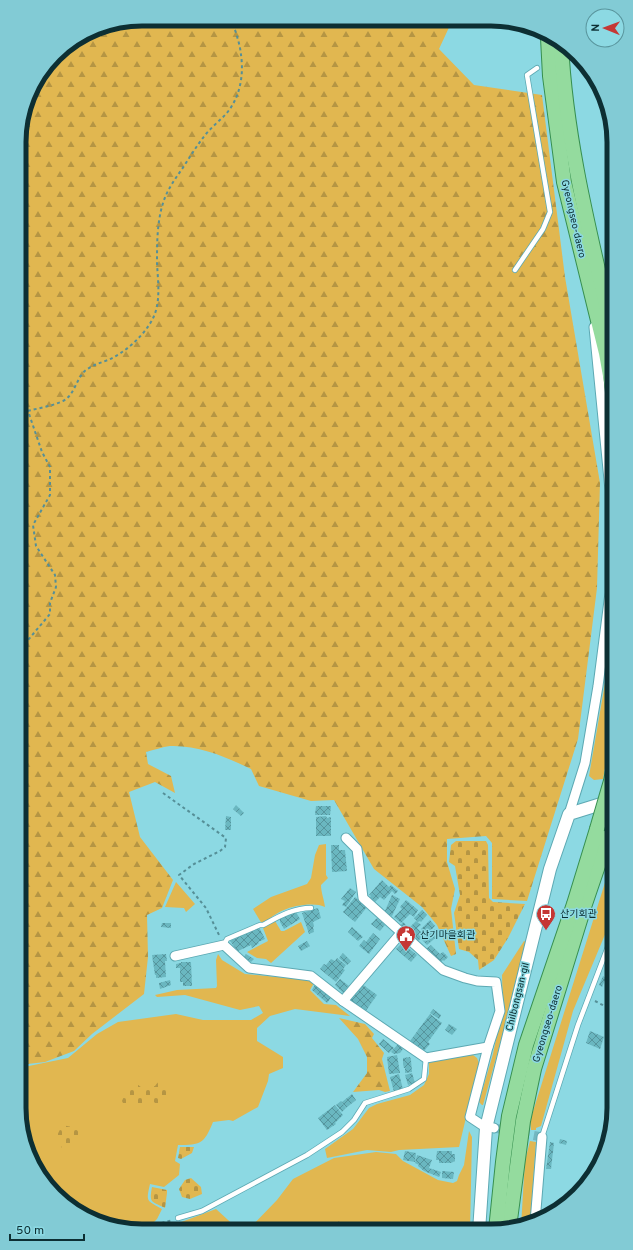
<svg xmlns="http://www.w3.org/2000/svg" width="633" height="1250" font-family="Overpass,'Noto Sans KR',sans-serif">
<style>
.green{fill:#e1b750}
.forest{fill:url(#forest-firs)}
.cemetery{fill:url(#cemetery-stones)}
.building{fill:url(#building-cross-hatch)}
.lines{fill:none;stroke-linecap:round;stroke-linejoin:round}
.street-tunnel{stroke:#73b7c0;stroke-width:9;stroke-dasharray:9 4.5;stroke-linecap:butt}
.lane-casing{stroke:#5da9b3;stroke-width:6}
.street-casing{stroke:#5da9b3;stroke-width:11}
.secondary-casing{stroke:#5da9b3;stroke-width:14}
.primary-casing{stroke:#368f4f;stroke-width:16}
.path{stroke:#558f97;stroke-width:2;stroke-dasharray:3 3;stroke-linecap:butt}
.lane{stroke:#fff;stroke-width:4.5}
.street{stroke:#fff;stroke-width:9}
.secondary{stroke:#fff;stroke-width:12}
.primary{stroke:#94db9e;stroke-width:14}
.primary-bridge-casing{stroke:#368f4f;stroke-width:16;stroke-linecap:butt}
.primary-bridge{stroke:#94db9e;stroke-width:14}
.labels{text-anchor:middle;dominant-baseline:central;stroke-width:3;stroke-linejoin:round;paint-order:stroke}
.street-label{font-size:10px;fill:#0d2f33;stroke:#8cd9e3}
.poi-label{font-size:10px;fill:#0d2f33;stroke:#8cd9e3;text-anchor:start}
.rim{fill:none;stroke:#0d2f33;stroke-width:5}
</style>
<defs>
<pattern id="forest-firs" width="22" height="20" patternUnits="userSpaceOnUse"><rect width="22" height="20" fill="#e1b750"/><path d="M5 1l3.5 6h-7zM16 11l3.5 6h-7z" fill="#b59543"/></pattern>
<pattern id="cemetery-stones" width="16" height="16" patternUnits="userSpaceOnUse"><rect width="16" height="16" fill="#e1b750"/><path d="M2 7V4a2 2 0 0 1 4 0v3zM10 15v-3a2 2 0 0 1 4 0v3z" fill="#b59543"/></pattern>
<pattern id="building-cross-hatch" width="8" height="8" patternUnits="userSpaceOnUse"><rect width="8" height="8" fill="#6ab7c0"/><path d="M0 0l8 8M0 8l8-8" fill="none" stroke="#56959d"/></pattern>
</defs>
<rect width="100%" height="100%" fill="#8cd9e3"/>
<g class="green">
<polygon points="614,615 614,719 603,779 594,780 589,776 611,648"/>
<path d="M326,844V875L328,878L321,885C321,892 324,899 325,907C316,902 294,905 284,910C276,913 269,919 262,924L253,909L271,897L307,884L311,878L315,855L319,845Z"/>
<polygon points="614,854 614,913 573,1011 541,1126 536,1128 536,1130 531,1130 530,1121"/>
<polygon points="176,882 195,904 186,912 184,908 165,907"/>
<polygon points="275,921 281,931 284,931 301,922 305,932 271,963 266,959 257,958 247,952 268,941 263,928"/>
<polygon points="524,941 528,943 483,1105 482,1105 479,1102 493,1054 503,1006 502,975"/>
<path d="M218,954L222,960L245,974L308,980L314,983L310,990L324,1004L336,1005L350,1016L295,1009L270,1016L257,1028V1041L283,1057V1068L269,1074L268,1081L258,1107L233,1121L229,1120L213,1122C204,1144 201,1145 178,1145L175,1161L180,1164L179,1175L164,1187L150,1184C146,1202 146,1200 162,1209L157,1219L146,1230H126L95,1222L61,1201L25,1147L19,1108V1068L68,1058L97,1034L118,1022L176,1014L203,1020H251L263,1013L259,1006L240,1010L185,995L157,997L155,995L177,990L216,988L217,986L216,960Z"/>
<polygon points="473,1055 477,1058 479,1063 459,1147 399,1150 391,1152 367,1150 327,1158 325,1149 353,1129 369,1108 377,1104 410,1095 424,1085 429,1074 429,1063 432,1061"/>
<polygon points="469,1131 472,1137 470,1231 248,1230 277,1200 293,1179 334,1158 376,1152 396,1154 403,1161 438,1180 453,1183 457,1181 459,1175 464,1165"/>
<polygon points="530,1141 536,1142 530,1225 521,1226 525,1161"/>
<polygon points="216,1209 239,1230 160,1230"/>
</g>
<g class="forest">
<path d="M142,19L452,21L439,49L474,85L542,95L565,277L600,483L597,588L578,739L527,901L492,899V843L486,836L447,839V862L455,889L451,909L456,954L451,956L437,925L422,907L374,869L334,800L311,801L259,786L251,769C226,757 199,745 170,746C162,747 154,750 146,752L148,764L171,776L175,793L155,782L129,792L140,837L173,880L162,908L147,915L148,957L144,994L92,1034L74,1051L45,1062L19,1065L20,126L32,88L61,50L95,28Z"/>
<polygon points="339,1018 365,1024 374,1034 372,1038 384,1053 382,1059 390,1091 385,1092 379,1090 353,1092 367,1073 367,1057 358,1039"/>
</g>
<g class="cemetery">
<polygon points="456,841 486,841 488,845 489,898 493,902 525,904 508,938 494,960 479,970 478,960 469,952 459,949 454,913 460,895 455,866 449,862 451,845"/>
<polygon points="161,1078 167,1084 167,1101 160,1107 154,1102 124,1105 122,1101 127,1088 137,1084 142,1088 155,1086"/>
<polygon points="62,1125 72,1127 80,1132 80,1144 62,1148 56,1138"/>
<polygon points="180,1147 194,1147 192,1153 181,1159 178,1158"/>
<polygon points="191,1178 201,1187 202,1194 190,1199 182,1197 179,1189 185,1180"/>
<path d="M152,1187L167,1190V1193L165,1208C151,1201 149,1203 152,1187Z"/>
<polygon points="333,1219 354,1228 365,1226 382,1231 322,1230"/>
</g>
<g class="building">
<polygon points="236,805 244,813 241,816 233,809"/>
<polygon points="316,806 331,806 330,815 315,815"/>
<polygon points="226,816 231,817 231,830 225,830"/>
<polygon points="326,816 327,818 331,817 331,836 316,836 316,817"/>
<polygon points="331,845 339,845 339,850 345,850 347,871 332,872"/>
<polygon points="382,880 389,887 391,885 398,891 395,894 392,891 384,900 380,897 374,903 369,898 371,896 369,895"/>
<polygon points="350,888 356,892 346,907 342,905 345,901 341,899"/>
<polygon points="392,895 400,899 392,916 384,913"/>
<polygon points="355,897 367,907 355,922 343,912"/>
<polygon points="406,900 418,910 414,917 410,914 401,923 394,917 402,909 400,907"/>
<polygon points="318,908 321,918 313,922 314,926 313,927 314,932 309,934 302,913"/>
<polygon points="422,910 427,915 421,922 420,921 418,922 414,918"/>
<polygon points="293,912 296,912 300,919 284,929 280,922 280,919"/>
<polygon points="377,918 385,925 380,931 371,924"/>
<polygon points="430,920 435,926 426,935 421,929"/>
<polygon points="416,921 421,925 417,928 424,935 418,941 406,931"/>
<polygon points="403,922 408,927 404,931 400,926"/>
<polygon points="162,923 171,923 171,928 161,927"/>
<polygon points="259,927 265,939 258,942 259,943 252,948 251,945 238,951 230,941"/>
<polygon points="352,927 363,937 358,941 348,932"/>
<polygon points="435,929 440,934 427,945 422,940"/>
<polygon points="373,933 380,939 369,954 359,946 364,940 366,942"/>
<polygon points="307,941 310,946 301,951 298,946"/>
<polygon points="402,943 417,955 411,962 396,949"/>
<polygon points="431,945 440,954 443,952 448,957 444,961 443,960 440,963 425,950"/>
<polygon points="343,953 351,961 347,965 339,958"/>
<polygon points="166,954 167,961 165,961 166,977 156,978 156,975 155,975 152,955"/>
<polygon points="246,954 254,959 251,962 244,957"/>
<polygon points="337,958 346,965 343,969 345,970 336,982 320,969 324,964 326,965 331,959 335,961"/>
<polygon points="181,962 191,962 192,986 183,986 183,982 180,982 180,968 176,968 176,964 181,963"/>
<polygon points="603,976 606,978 602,987 599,985"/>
<polygon points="340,979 349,986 343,993 335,985"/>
<polygon points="170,980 171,985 160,989 159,983"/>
<polygon points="316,983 333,995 327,1003 312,990"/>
<polygon points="362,984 377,995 365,1012 350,1000"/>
<polygon points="433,1009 441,1015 439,1019 430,1013"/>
<polygon points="430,1014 442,1023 428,1042 430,1044 423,1052 410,1041"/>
<polygon points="449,1024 457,1029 452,1035 445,1030"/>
<polygon points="590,1031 604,1037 600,1049 586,1043"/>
<polygon points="383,1039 394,1048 389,1053 379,1044"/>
<polygon points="398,1044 403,1049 400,1053 394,1054 391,1052"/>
<polygon points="397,1055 400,1073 389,1074 387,1057"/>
<polygon points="410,1057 411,1060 412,1072 405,1073 405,1068 404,1068 403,1064 403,1058"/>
<polygon points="412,1073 415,1083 408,1085 405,1075"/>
<polygon points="399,1074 403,1089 394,1092 390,1077"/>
<polygon points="352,1094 356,1100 346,1108 342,1102"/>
<polygon points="341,1101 346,1108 342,1112 336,1105"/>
<polygon points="335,1105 343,1115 335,1123 336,1124 327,1130 318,1118"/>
<polygon points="560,1139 567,1141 566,1145 559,1143"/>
<polygon points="550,1142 554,1143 551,1169 546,1169"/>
<polygon points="405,1151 416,1153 415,1162 403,1160"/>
<polygon points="437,1151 452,1151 452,1154 455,1154 455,1161 451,1163 439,1163 439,1160 436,1160"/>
<polygon points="417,1155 432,1160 429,1168 441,1172 439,1177 424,1171 418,1166 419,1165 415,1163"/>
<polygon points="442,1171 454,1172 453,1179 442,1178"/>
</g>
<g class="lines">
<polyline class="street-tunnel" points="494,1128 542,1137"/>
<defs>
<g id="lane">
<polyline points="515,270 543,229 550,212 527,75 537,68"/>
<path d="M224,945L227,939L260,925H263C278,917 293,908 311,908"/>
<polyline points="542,1137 578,1025 614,931"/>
<polyline points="178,1218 202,1211 307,1155 342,1132 354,1120 365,1103 409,1089 424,1079 426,1058"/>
</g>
<g id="street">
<polyline points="569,814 585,763 598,686 610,593 610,490 594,327"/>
<polyline points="346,838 357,849 363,898 443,970 465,978 477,981 496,982 500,1011 488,1047"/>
<polyline points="175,956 224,945 249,968 311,976 343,1001 426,1058 488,1047 470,1117 482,1125 494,1128"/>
<polyline points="343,1001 401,933"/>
<polyline points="535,1222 542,1137"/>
</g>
<polyline id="secondary" points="479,1231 486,1128 550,869 569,814 614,800"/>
<g id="primary">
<polyline points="548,38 550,76 564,182 606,353 614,398"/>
<path d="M561,44C566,144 592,242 614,339"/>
<polyline points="611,781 614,766"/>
<polyline points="510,1228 510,1220 523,1121 534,1069 585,904 614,819"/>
<polyline points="496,1230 503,1162 509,1116 526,1045 574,904 597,829"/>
</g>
</defs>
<use href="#lane" class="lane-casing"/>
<use href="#street" class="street-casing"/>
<use href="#secondary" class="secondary-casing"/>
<use href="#primary" class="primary-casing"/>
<g class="path">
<path d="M28,411C39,408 52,406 63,401C75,395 76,378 86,370C93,365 100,363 108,360C124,353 140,339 149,325C162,307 158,284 157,263C157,242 157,220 164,200C168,189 175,179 182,169C190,157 197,145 206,134C212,127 219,121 225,115C240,99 244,75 241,55C240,43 235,31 232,20"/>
<polyline points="19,655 28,640 50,614 50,603 56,587 55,575 36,546 33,525 50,495 50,467 42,452 28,411 20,398"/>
<path d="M19,741C26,730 24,719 19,707"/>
<polyline points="163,793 226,838 225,847 220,851 194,864 179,875 206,908 220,937"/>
<polyline points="595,1001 614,1011"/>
<polyline points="152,1230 161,1223 173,1220"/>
</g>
<use href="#lane" class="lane"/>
<use href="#street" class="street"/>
<use href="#secondary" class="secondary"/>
<use href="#primary" class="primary"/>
<defs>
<polyline id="primary-bridge" points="597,829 611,781"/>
</defs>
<use href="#primary-bridge" class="primary-bridge-casing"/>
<use href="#primary-bridge" class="primary-bridge"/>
</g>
<defs>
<symbol id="bus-pin" viewBox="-11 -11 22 30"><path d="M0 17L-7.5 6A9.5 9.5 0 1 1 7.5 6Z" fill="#c53734" stroke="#8cd9e3"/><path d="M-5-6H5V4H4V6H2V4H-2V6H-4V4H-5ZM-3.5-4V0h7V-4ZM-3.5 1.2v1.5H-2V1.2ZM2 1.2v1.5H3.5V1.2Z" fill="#fff"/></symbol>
<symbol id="civic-pin" viewBox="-11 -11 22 30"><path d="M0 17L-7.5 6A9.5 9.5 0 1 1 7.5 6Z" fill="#c53734" stroke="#8cd9e3"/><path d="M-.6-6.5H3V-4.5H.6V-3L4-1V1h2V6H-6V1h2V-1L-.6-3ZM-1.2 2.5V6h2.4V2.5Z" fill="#fff"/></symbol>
</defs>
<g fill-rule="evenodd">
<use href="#bus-pin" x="535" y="903" width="22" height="30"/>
<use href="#civic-pin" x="395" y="924" width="22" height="30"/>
</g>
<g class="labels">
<g class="street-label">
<text transform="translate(573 219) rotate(77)">Gyeongseo-daero</text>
<text transform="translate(518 997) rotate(-76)">Chilbongsan-gil</text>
<text transform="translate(548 1024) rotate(-73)">Gyeongseo-daero</text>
</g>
<g class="poi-label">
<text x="560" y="914">산기회관</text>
<text x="420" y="935">산기마을회관</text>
</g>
</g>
<path d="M0 0H633V1250H0ZM142 26H491A116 116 0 0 1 607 142V1108A116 116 0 0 1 491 1224H142A116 116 0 0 1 26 1108V142A116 116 0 0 1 142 26Z" fill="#82cbd5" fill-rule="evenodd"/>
<path class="rim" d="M142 26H491A116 116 0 0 1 607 142V1108A116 116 0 0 1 491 1224H142A116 116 0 0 1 26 1108V142A116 116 0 0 1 142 26Z"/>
<g transform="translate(605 28) rotate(271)"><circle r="19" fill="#8cd9e3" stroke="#59959d"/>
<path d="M0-3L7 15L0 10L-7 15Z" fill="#c53734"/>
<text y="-6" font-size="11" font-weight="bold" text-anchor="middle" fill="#0d2f33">N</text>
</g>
<path d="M10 1234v6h74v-6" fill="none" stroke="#0d2f33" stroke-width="2"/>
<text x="16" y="1234" font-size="12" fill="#0d2f33" stroke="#8cd9e3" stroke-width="3" paint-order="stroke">50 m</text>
</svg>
